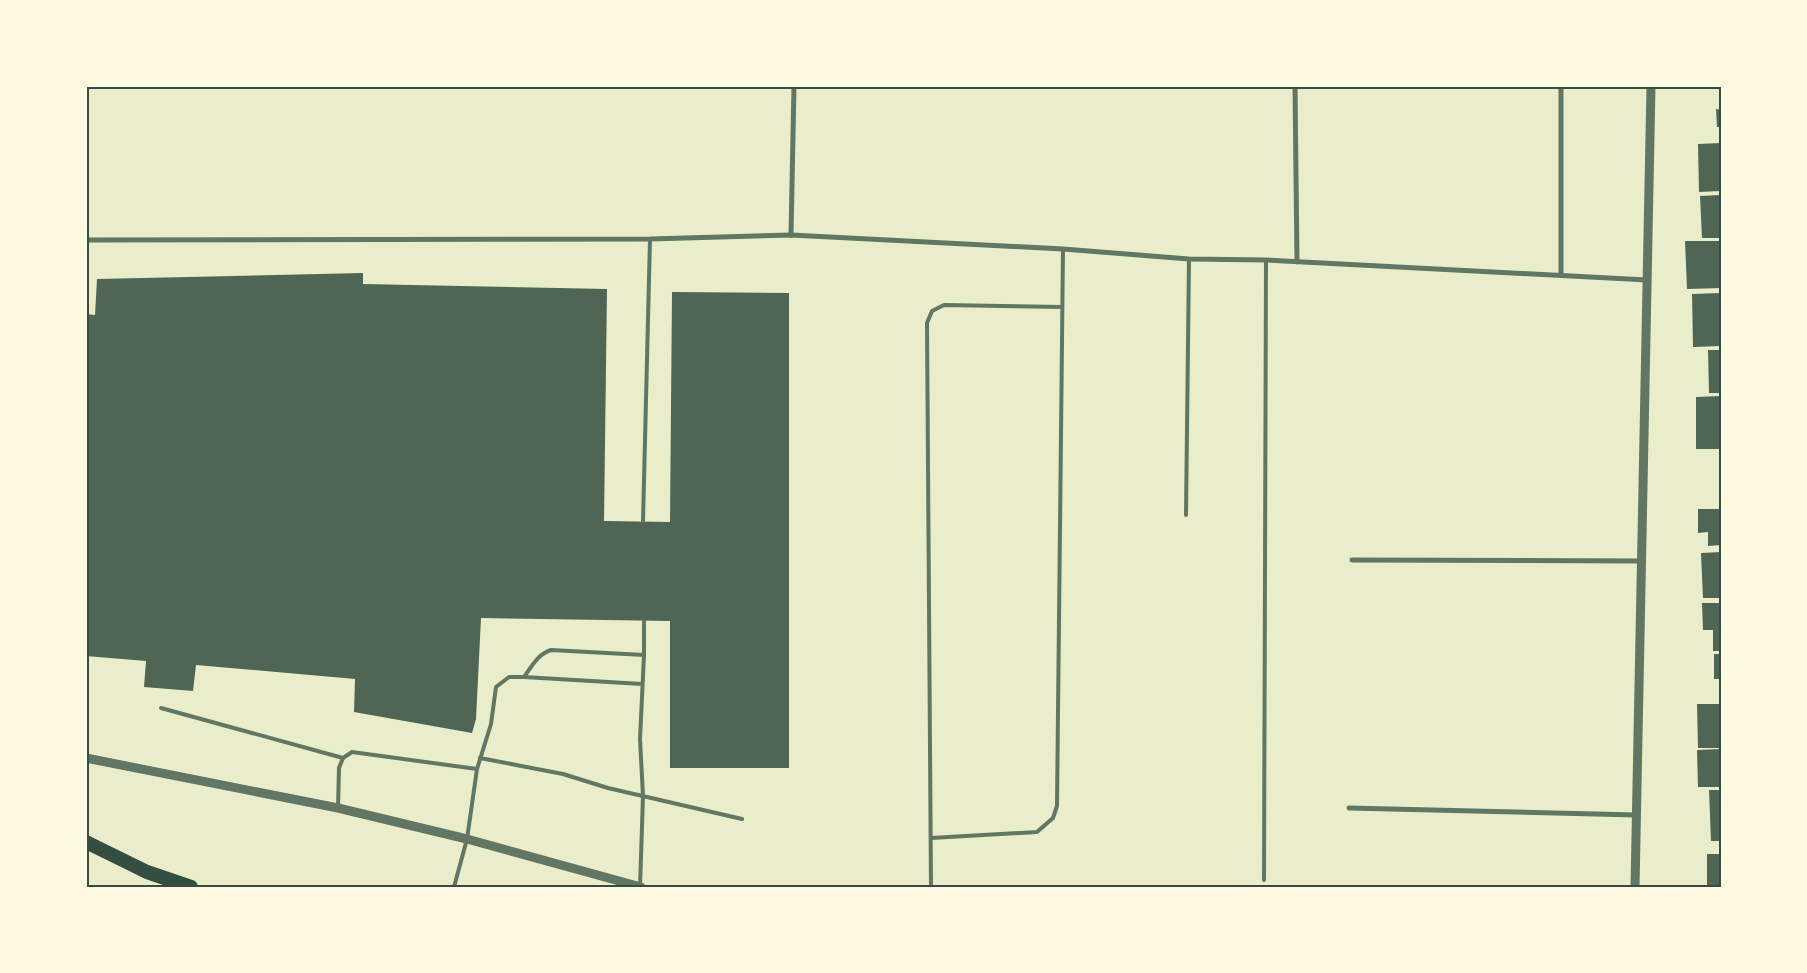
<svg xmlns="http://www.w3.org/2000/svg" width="1807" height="973" font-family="'Public Sans',sans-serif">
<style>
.building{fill:#4f6655}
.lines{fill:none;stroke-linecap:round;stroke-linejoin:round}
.service{stroke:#617663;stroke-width:4}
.minor{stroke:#617663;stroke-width:5}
.tertiary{stroke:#617663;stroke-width:9}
.trunk{stroke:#344e41;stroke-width:14}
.neatline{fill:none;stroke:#344e41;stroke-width:2}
</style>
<rect width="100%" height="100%" fill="#e9edc9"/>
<g class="building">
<polygon points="1716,109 1721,110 1721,127 1717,127"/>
<polygon points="1721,143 1721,191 1699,192 1698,144"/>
<polygon points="1721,195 1721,238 1702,238 1700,196"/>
<polygon points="1685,241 1721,241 1721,288 1687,289"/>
<polygon points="363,273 363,284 607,289 604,521 670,522 672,292 789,293 789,768 670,768 670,621 481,618 476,719 472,733 354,712 355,679 196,665 193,691 144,687 146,661 86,656 86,314 95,315 97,279"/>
<polygon points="1721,293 1721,346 1693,347 1692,294"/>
<polygon points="1708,350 1721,350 1721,393 1709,393"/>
<polygon points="1721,396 1721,449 1696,449 1696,397"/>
<polygon points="1698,509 1721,509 1721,545 1708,546 1708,532 1698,533"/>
<polygon points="1721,552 1721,598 1703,598 1701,553"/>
<polygon points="1702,603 1721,603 1721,651 1713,651 1713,630 1703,630"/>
<rect x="1714" y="654" width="7" height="25"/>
<polygon points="1697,704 1721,704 1721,748 1698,748"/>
<polygon points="1721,749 1721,787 1698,787 1697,750"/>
<polygon points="1709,790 1721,790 1721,841 1711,841"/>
<rect x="1707" y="854" width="14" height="33"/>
</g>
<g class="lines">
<g class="service">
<polyline points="1186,515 1189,259"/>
<polyline points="643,521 650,239"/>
<path d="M524,677C532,666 538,654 551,650L644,655"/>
<polyline points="161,708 343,758"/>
<polyline points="480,758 563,774 608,788 742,819"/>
<polyline points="338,808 339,768 343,758 352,752 477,769"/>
<polyline points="931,838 1037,832 1053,818 1057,806 1063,249"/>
<polyline points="1264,880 1266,260"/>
<polyline points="454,887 467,839 477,769 491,724 496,687 509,677 524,677 642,684"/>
<polyline points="640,887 643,796 640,739 644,655 644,621"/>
<polyline points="931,887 927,323 932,311 944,305 1062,307"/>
</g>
<g class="minor">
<polyline points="1295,86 1297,262"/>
<polyline points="1561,86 1561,275"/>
<polyline points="791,235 794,86"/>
<polyline points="86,240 650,239 791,235 1063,249 1189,259 1266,260 1647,280"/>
<polyline points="1352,560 1641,561"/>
<polyline points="1349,808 1636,815"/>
</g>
<g class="tertiary">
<polyline points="86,758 338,808 467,839 641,887"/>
<polyline points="1635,887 1651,86"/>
</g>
<polyline class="trunk" points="86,842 147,872 191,887"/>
</g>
<rect width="1807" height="973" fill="none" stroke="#fefae0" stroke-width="175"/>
<rect x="88" y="88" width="1632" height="798" class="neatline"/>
</svg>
